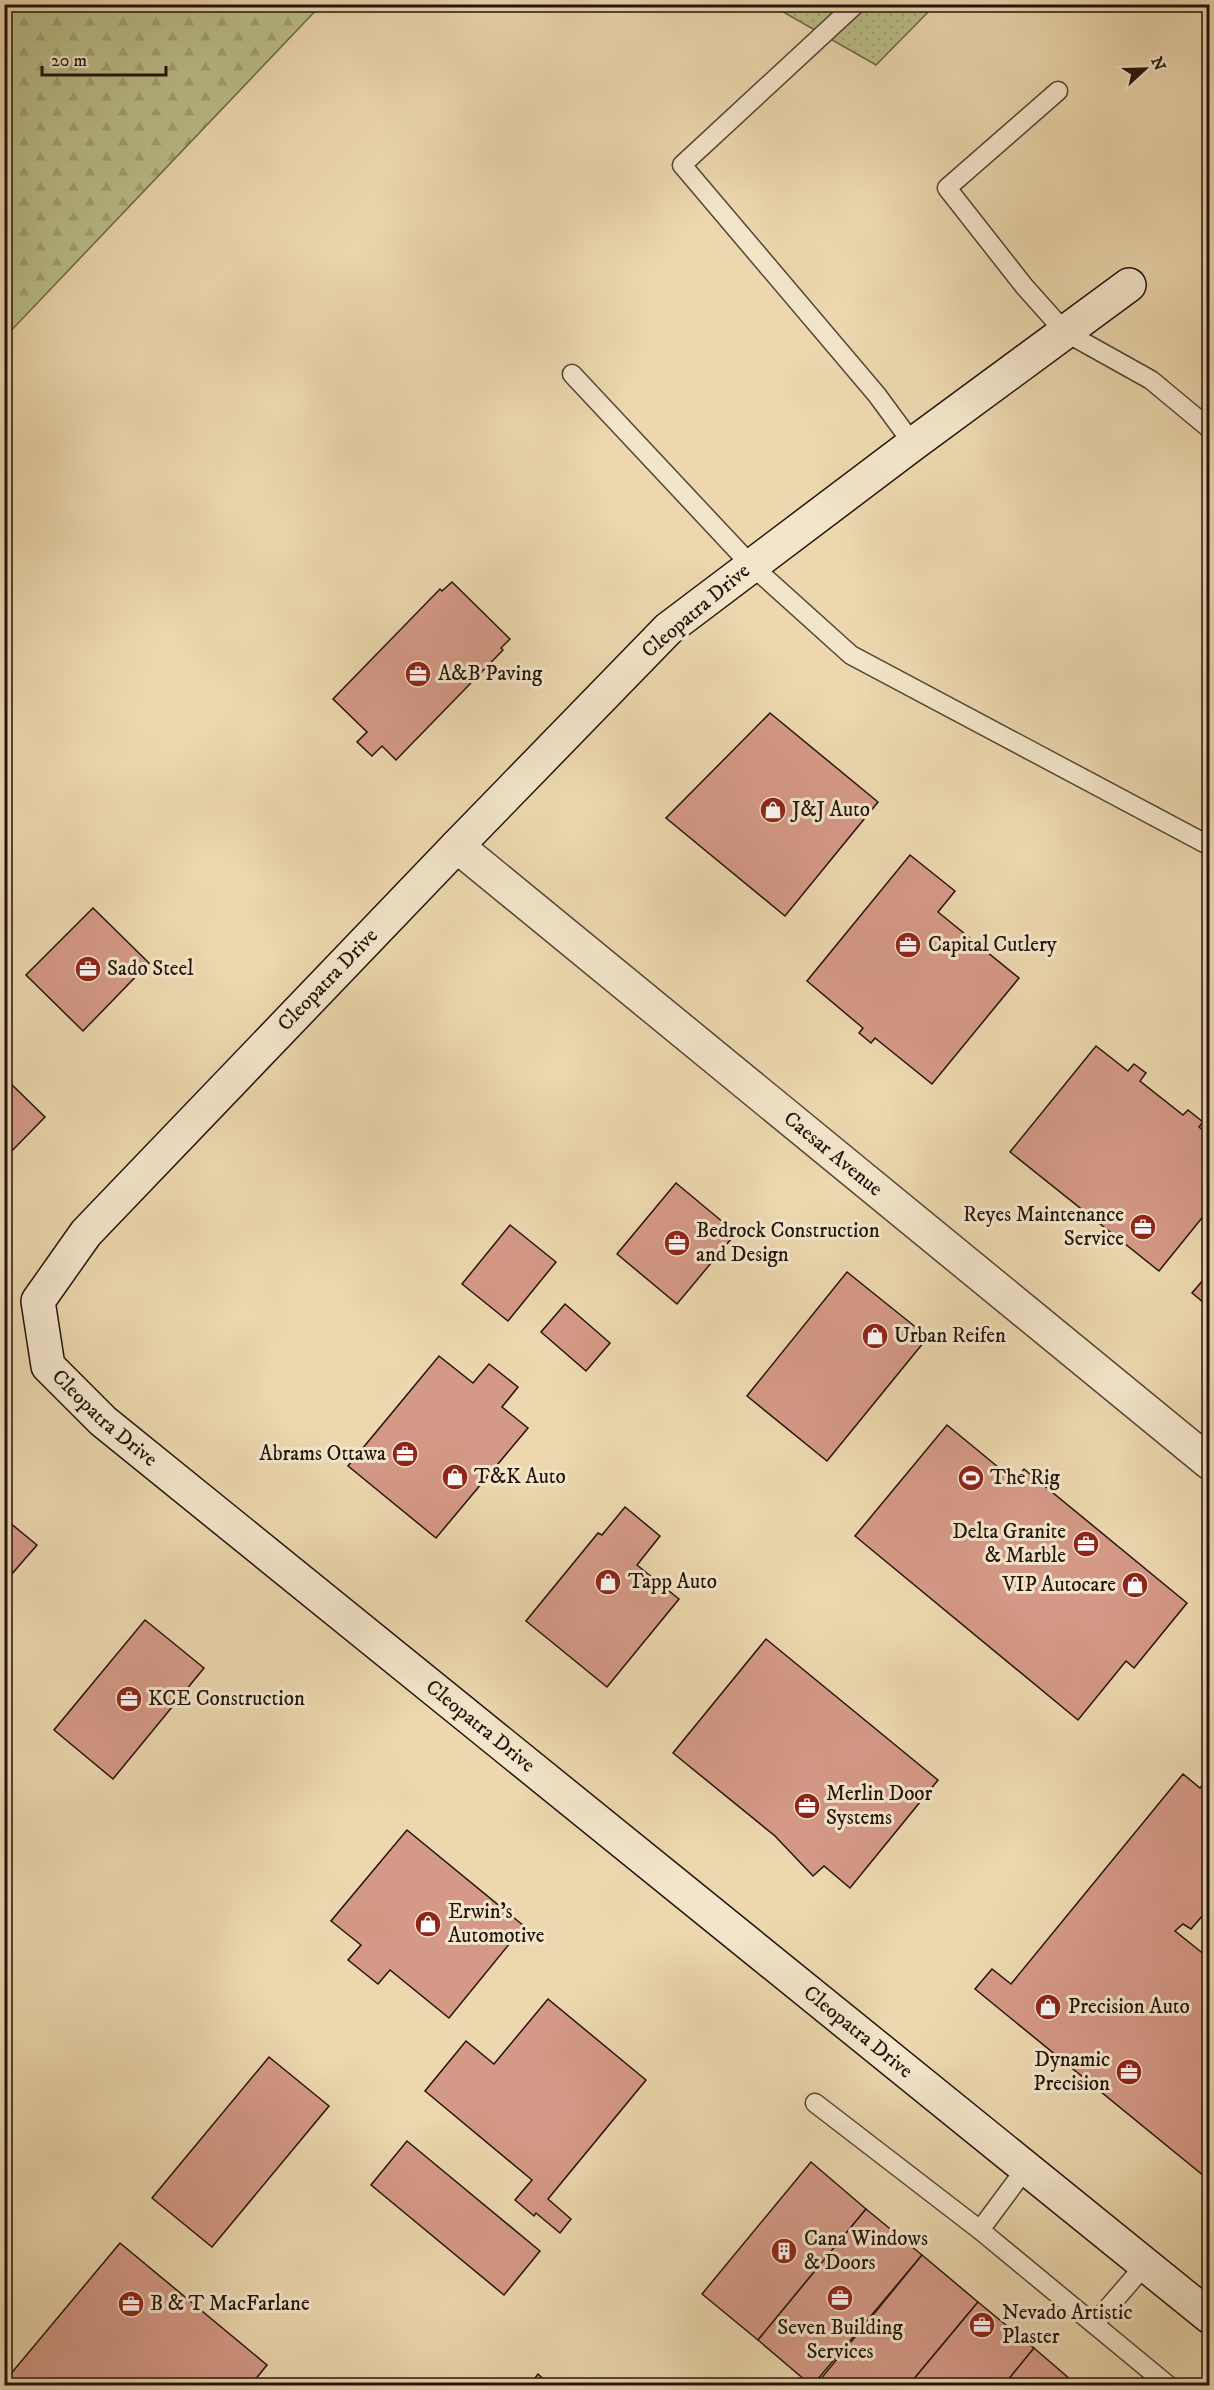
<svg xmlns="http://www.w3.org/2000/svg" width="1214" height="2390" font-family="'IM FELL DW Pica',serif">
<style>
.grass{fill:url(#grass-dots);stroke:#6e684a;stroke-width:1.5}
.forest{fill:url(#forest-firs);stroke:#6e684a;stroke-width:1.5}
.building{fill:#d59987;stroke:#23130c;stroke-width:1.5}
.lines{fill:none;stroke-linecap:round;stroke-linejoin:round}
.lane-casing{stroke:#554434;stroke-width:21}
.street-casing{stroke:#554434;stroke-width:36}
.secondary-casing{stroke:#23130c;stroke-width:36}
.lane{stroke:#f3e5ca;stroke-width:18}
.street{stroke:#f3e5ca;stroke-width:33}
.secondary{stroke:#f3e5ca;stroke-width:33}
.labels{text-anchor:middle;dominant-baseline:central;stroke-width:6;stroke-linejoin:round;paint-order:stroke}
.street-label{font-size:21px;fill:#23130c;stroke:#f3e5ca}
.poi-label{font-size:21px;fill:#23130c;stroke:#f3e5ca;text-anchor:start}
</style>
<defs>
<pattern id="grass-dots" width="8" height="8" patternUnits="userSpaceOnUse" patternTransform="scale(1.5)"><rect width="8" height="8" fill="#babe89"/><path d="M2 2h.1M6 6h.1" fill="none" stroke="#a0a275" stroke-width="1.8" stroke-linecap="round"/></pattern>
<pattern id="forest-firs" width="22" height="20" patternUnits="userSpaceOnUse" patternTransform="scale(1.5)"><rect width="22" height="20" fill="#babe89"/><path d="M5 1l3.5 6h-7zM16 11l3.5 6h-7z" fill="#a0a275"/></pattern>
</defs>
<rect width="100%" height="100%" fill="#ecd7ae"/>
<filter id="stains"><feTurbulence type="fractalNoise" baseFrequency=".00333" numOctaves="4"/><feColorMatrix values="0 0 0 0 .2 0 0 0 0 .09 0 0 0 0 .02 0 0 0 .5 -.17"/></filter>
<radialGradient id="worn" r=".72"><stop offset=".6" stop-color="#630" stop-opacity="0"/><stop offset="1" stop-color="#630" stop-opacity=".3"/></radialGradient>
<polygon class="grass" points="771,5 935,5 876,65"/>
<polygon class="forest" points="5,4 321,5 5,337 4,5"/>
<g class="building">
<polygon points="452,582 510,639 501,648 503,650 396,760 382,746 372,756 357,742 367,732 333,699 440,589 442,591"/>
<polygon points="770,713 878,802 785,916 666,818"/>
<polygon points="910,855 955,891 938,912 1019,978 932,1084 875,1038 871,1043 859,1033 863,1028 807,981"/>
<polygon points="93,908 149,963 83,1031 26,975"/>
<polygon points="1096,1046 1128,1071 1134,1064 1146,1073 1140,1081 1183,1115 1188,1110 1203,1122 1199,1127 1210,1136 1210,1208 1159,1271 1010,1152"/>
<polygon points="4,1077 45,1117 4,1159"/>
<polygon points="676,1183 736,1233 677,1304 617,1254"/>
<polygon points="510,1225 556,1262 508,1321 462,1284"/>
<polygon points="847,1272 928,1337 827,1461 747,1396"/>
<polygon points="1210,1272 1210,1308 1192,1293"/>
<polygon points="565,1304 610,1343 586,1371 541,1332"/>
<polygon points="439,1356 473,1383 489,1364 518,1387 502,1407 528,1428 436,1538 348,1466"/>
<polygon points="947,1425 1015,1481 1024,1469 1187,1603 1134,1668 1126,1661 1078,1720 855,1536"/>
<polygon points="625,1507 660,1536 637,1565 679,1599 607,1687 526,1621 598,1533 602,1535"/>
<polygon points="4,1518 37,1545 4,1583"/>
<polygon points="145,1620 204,1668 113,1779 54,1730"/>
<polygon points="766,1639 938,1780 850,1888 824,1866 813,1876 775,1836 673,1753"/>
<polygon points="1183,1774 1200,1788 1210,1777 1210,1892 1205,1898 1210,1901 1210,1907 1191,1929 1183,1924 1175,1931 1210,1959 1210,2181 975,1989 992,1969 1011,1984"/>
<polygon points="407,1830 524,1926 449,2018 390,1970 378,1984 348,1960 361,1945 331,1921"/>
<polygon points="548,1999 646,2080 548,2199 571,2219 560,2233 536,2213 534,2216 515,2200 532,2180 425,2091 466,2041 494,2064"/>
<polygon points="269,2057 329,2106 212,2247 152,2198"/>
<polygon points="407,2141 540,2251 504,2295 371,2185"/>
<polygon points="811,2162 866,2209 758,2340 702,2294"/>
<polygon points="866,2209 922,2255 812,2386 758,2340"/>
<polygon points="120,2243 267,2365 250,2386 4,2386 4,2382"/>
<polygon points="922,2255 978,2302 908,2386 815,2386"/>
<polygon points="978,2302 1034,2348 1003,2386 908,2386"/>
<polygon points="1034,2348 1078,2386 1003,2386"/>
<polygon points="538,2374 551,2386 529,2386"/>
</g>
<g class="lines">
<defs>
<g id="lane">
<polyline points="856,4 682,165 877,395 913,444"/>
<polyline points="1058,91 947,188 1024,286 1065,332 1151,380 1210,429"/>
<polyline points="572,374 751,565 851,655 1210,846"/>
<polyline points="815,2103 980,2230 1169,2386"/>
<polyline points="980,2230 1026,2168"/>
<polyline points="1094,2324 1145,2265"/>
</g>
<g id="street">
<path id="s1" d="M457,846L1210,1463"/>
</g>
<g id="secondary">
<path id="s2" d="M1129,285L913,444L668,629L457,846L86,1233L38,1301L48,1366L103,1421L1210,2317"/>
</g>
</defs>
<use href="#lane" class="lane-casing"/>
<use href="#street" class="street-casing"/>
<use href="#secondary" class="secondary-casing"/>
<use href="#lane" class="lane"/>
<use href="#street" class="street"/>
<use href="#secondary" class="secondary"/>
</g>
<defs>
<symbol id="office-disc" viewBox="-11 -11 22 22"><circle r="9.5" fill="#8f2418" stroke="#f3e5ca"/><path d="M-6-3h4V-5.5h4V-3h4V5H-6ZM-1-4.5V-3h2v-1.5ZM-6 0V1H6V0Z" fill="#fff"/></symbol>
<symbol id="shop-disc" viewBox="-11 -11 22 22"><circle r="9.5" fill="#8f2418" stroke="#f3e5ca"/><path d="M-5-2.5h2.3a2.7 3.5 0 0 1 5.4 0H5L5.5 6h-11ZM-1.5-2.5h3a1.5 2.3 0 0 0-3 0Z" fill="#fff"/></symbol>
<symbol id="stadium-disc" viewBox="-11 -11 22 22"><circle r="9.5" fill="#8f2418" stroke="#f3e5ca"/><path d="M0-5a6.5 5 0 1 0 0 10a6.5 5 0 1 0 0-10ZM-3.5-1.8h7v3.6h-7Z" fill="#fff"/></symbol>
<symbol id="building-disc" viewBox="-11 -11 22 22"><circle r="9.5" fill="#8f2418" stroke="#f3e5ca"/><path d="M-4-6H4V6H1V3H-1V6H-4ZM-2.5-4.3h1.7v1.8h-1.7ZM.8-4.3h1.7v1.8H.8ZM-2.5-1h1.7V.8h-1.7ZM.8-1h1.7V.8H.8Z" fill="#fff"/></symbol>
</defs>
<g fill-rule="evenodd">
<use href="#office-disc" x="403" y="659" width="30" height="30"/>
<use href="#shop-disc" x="758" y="795" width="30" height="30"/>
<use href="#office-disc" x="893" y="930" width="30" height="30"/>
<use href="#office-disc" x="73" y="954" width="30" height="30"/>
<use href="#office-disc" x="1128" y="1212" width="30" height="30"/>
<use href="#office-disc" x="662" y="1228" width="30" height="30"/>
<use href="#shop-disc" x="860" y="1321" width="30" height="30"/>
<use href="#office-disc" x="390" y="1439" width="30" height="30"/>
<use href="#shop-disc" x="440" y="1462" width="30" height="30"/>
<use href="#stadium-disc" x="956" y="1463" width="30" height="30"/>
<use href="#office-disc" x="1071" y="1529" width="30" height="30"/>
<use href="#shop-disc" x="593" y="1567" width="30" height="30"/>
<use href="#shop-disc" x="1120" y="1570" width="30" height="30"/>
<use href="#office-disc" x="114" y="1684" width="30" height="30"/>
<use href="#office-disc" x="792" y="1791" width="30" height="30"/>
<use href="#shop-disc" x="413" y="1909" width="30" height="30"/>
<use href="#shop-disc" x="1033" y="1992" width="30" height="30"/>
<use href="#office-disc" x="1114" y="2057" width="30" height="30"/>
<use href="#building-disc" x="769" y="2236" width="30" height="30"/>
<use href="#office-disc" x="825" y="2283" width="30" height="30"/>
<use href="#office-disc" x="116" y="2289" width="30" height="30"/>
<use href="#office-disc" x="967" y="2310" width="30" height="30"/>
</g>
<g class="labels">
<g class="street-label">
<text transform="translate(696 611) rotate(-40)">Cleopatra Drive</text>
<text transform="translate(328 980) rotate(-46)">Cleopatra Drive</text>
<text stroke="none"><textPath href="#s1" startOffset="486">Caesar Avenue</textPath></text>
<text stroke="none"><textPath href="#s2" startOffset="1640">Cleopatra Drive</textPath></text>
<text stroke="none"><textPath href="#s2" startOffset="2126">Cleopatra Drive</textPath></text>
<text stroke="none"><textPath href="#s2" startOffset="2612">Cleopatra Drive</textPath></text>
</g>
<g class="poi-label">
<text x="438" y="674">A&amp;B Paving</text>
<text x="792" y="810">J&amp;J Auto</text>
<text x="928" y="945">Capital Cutlery</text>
<text x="107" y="969">Sado Steel</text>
<text x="1124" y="1215" text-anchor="end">Reyes Maintenance<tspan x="1124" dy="24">Service</tspan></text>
<text x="696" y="1231">Bedrock Construction<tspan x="696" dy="24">and Design</tspan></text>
<text x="894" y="1336">Urban Reifen</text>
<text x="386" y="1454" text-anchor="end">Abrams Ottawa</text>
<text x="474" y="1477">T&amp;K Auto</text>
<text x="990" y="1478">The Rig</text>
<text x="1066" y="1532" text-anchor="end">Delta Granite<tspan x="1066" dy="24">&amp; Marble</tspan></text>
<text x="628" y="1582">Tapp Auto</text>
<text x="1116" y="1585" text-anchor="end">VIP Autocare</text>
<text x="148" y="1699">KCE Construction</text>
<text x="826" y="1794">Merlin Door<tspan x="826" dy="24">Systems</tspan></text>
<text x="448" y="1912">Erwin's<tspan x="448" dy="24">Automotive</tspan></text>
<text x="1068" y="2007">Precision Auto</text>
<text x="1110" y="2060" text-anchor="end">Dynamic<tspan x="1110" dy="24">Precision</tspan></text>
<text x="804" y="2239">Cana Windows<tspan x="804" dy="24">&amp; Doors</tspan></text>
<text x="150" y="2304">B &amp; T MacFarlane</text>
<text x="1002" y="2313">Nevado Artistic<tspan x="1002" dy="24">Plaster</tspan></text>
<text x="840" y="2328" text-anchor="middle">Seven Building<tspan x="840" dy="24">Services</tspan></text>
</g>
</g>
<rect width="1214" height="2390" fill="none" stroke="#ecd7ae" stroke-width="24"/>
<rect x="6" y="6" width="1202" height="2378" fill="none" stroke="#23130c" stroke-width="3"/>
<rect x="12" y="12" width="1190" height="2366" fill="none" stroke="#23130c" stroke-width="1.5"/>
<g transform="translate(1145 69) rotate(68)" stroke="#f3e5ca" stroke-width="4.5" paint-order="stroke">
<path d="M0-4.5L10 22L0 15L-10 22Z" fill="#23130c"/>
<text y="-9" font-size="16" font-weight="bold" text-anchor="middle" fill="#23130c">N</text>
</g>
<path d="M42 66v9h124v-9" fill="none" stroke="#23130c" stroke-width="3"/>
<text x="51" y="66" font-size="18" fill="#23130c" stroke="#f3e5ca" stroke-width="4.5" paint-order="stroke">20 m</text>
<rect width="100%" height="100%" filter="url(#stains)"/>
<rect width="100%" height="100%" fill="url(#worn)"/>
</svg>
